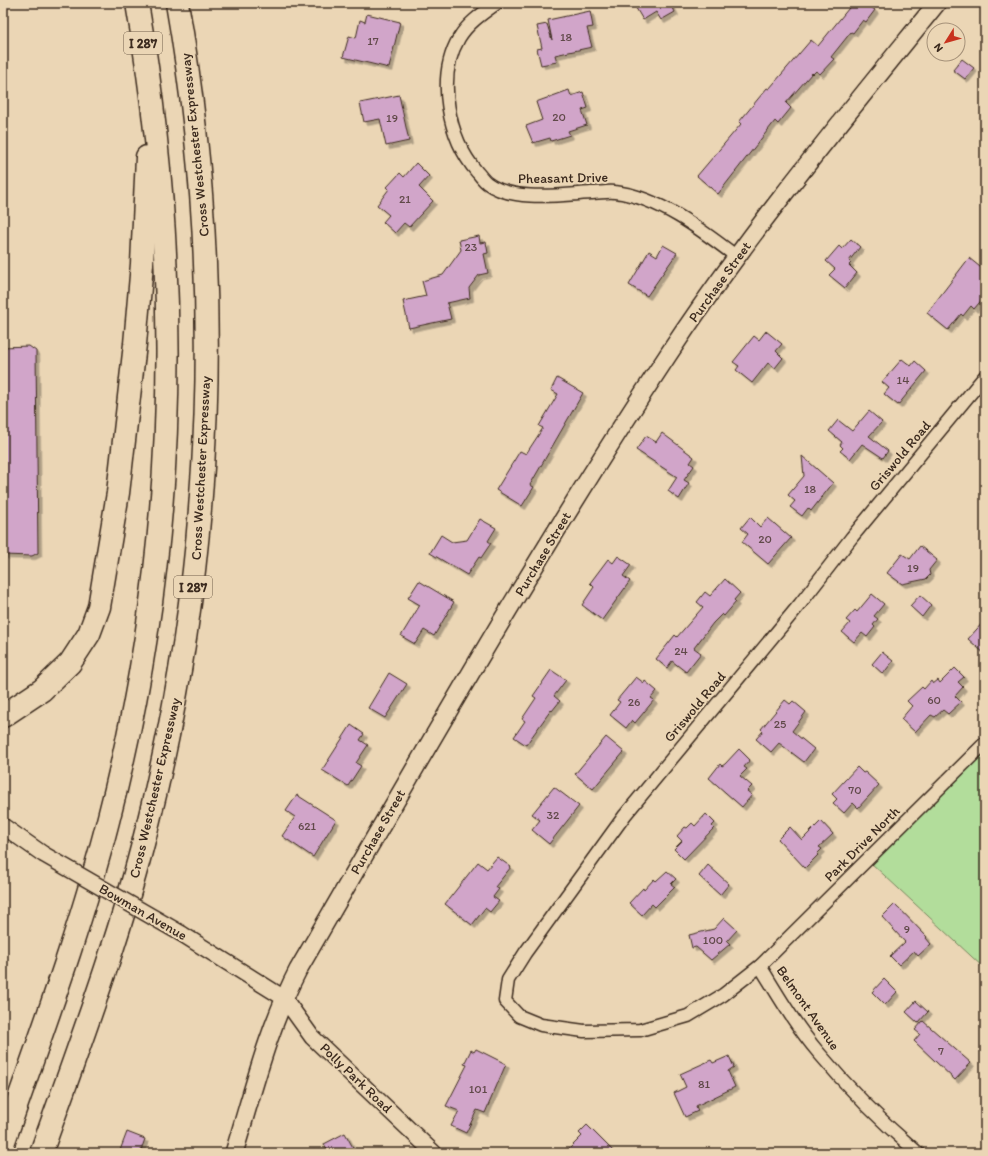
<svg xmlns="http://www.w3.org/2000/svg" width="988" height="1156" font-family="Itim,sans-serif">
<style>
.green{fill:#b2dd9b;stroke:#76845c}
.building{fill:#d1a5c9;stroke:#3b2a1e;filter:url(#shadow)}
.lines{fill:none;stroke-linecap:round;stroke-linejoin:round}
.minor-casing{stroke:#3b2a1e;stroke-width:15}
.tertiary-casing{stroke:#3b2a1e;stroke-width:18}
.secondary-casing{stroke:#3b2a1e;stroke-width:20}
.motorway-casing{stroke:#3b2a1e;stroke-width:25}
.minor{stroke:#ebd6b5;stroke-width:12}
.tertiary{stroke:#ebd6b5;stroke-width:15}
.secondary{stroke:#ebd6b5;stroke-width:17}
.motorway{stroke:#ebd6b5;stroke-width:22}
.tertiary-bridge-casing{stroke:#3b2a1e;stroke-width:18;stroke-linecap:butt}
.tertiary-bridge{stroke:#ebd6b5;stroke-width:15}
.labels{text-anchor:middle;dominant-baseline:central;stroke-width:4;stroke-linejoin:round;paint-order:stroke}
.number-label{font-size:12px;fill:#604949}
.shield{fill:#ebd6b5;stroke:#705e4b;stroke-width:1}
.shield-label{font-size:13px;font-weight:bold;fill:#3b2a1e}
.street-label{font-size:14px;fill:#3b2a1e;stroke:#ebd6b5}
</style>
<defs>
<filter id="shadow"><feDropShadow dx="3.5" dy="3.5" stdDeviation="0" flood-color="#0004"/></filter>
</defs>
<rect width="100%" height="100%" fill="#ebd6b5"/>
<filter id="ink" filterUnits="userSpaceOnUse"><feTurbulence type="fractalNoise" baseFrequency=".025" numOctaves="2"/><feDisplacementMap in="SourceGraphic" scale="8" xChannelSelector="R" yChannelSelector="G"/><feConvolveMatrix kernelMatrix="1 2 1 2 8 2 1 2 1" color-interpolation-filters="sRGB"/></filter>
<g filter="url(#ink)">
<polygon class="green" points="985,742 985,969 870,862"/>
<g class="building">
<polygon points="633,3 672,3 671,4 675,12 661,20 656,12 643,20"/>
<polygon points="853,3 866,3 875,10 866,22 863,20 853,33 851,32 831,57 834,59 820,74 816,71 813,74 812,73 786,103 791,108 778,124 775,121 718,194 697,176 741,124 739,122 767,88 769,89 811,40 818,46"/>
<polygon points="590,11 593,27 587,28 592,47 555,55 557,62 541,65 537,49 542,48 537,26 547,24 552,40 548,20"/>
<polygon points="367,14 400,22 389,68 343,57 349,36 356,38 360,20 365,22"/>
<polygon points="962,59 974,68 965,79 953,70"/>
<polygon points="569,90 571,96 583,92 588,108 582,110 587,125 568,131 570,135 551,141 550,138 533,143 526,126 542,120 536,102"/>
<polygon points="399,95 409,141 386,146 380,119 364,122 360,103"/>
<polygon points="416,163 429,176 419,187 433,201 409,227 404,223 395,233 383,222 389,215 377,205 389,189 387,187 400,173 404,177"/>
<polygon points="479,236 480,243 486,242 488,253 484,254 488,273 479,275 469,288 470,298 447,303 451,319 409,328 403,301 426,296 422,281 443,275 461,250 459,240"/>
<polygon points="851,239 860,247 849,261 851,263 849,265 857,273 845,288 829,275 835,269 826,261 839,246 842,249"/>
<polygon points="663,245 677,253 647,296 629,285 649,251 657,256"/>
<polygon points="969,258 985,271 985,296 974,309 971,306 963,316 961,314 948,330 927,313"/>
<polygon points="766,331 782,344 776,351 783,358 775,368 768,363 752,383 736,370 739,366 733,362 754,336 759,340"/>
<polygon points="29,346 36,351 38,553 32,556 3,555 3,347"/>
<polygon points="902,359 911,366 915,361 926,371 898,405 884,394 889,388 882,382"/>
<polygon points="557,378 583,393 530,485 534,487 522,506 496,490 520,451 526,454 543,428 539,426 558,394 551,390"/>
<polygon points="869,411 882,422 869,436 888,451 883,458 862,444 850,459 840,451 843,448 840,445 842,442 829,431 838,420 852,431"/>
<polygon points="662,433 694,457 690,463 694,466 684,480 689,483 679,499 668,491 677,477 636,450 646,436 656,442"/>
<polygon points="802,456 833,483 811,511 808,508 802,516 790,507 795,501 788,495 804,476"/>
<polygon points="750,517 760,527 768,518 791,538 768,564 742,542 748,534 741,528"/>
<polygon points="480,519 496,528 488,541 491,543 481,558 479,557 467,575 430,553 441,535 452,542 467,540"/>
<polygon points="920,546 937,560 929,570 930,575 926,579 902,584 887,573 902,554 910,559"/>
<polygon points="618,556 631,565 623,576 630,581 602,620 582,605 594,587 590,583 608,559 613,563"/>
<polygon points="725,579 740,593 734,600 736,602 724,616 722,614 713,623 694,648 701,653 686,672 672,661 667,668 656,659 675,635 677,637 703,607 697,602 705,592 710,596"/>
<polygon points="419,581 454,602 434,636 424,630 415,644 401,636 420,605 408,598"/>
<polygon points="872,594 884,604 874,616 878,619 873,625 875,627 867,637 862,633 854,642 842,632 850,623 846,620 855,610 857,612"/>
<polygon points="920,595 931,605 922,617 910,606"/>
<polygon points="985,620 985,654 968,639"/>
<polygon points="882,652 893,661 883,674 872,664"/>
<polygon points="955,668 964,677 958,682 963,687 955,696 961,702 948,714 943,710 935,717 931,715 915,732 901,719 912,706 907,701 922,687 924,689 931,681 933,684 938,680 940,683"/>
<polygon points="551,670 566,680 554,696 560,701 552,711 551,710 526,745 514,737 525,721 522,719 536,698 533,696"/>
<polygon points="389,673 407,684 385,718 368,708"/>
<polygon points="636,677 644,683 645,681 657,691 651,698 654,700 635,723 632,720 626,728 610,715 620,702 617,700"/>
<polygon points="785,700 790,704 793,701 806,712 792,731 814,749 804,762 779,743 771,752 756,739 763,731 761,729"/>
<polygon points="351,725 364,734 360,740 368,745 356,763 361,766 348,786 322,770"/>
<polygon points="606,737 624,752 593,789 575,774"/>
<polygon points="739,749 750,760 744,767 747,769 740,776 752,786 747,791 752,795 742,807 709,778 720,764 722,766 725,764"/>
<polygon points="857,767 863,773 865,772 879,785 858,808 853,803 844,813 833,803 837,799 832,794"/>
<polygon points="554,787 579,806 549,844 532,830 540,820 532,814"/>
<polygon points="297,795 336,820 313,857 282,836 295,817 286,811"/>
<polygon points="706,814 715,823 712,826 714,828 684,859 674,849 682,841 677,836 685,827 687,828 692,823 695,826"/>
<polygon points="821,821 833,834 819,847 822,849 817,854 818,855 805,868 778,839 790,827 802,840"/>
<polygon points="497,857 511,867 495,887 499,889 493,897 499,901 490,912 485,908 472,925 445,904 478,862 487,869"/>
<polygon points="708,865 729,884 720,895 699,876"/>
<polygon points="667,871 676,879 671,884 675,887 655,907 652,904 642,915 629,903 643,888 644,890 654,879 656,881"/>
<polygon points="895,904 927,937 926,938 931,944 918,956 914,951 899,965 890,956 905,942 882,917"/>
<polygon points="724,918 737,930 727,941 730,944 711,960 696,947 692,948 689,935 714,929"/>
<polygon points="884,979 897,992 885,1005 872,992"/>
<polygon points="916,1001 928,1012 918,1023 906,1012"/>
<polygon points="923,1021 971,1063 955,1080 914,1041 920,1034 915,1030"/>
<polygon points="476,1049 506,1064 485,1113 477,1110 466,1133 451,1126 459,1111 446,1106 467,1065 464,1064 471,1050 474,1052"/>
<polygon points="729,1056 734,1067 728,1071 735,1087 696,1106 698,1111 685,1117 674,1093 686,1087 680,1074 711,1060 713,1063"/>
<polygon points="587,1125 615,1153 565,1153 582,1136 579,1133"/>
<polygon points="127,1132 145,1139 140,1153 119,1153"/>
<polygon points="345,1133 356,1153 329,1153 324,1144"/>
</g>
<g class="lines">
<defs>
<g id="minor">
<path d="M497,3C483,13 468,23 459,38C436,77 448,138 477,172C480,175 483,180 487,183C512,202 561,195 591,193C599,193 608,191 615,192C659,197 703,231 737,257"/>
<polyline points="985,376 852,537 800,604 625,815 525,953 508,980 505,1001 519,1016 541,1025 584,1031 640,1030 688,1016 723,995 760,966 985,743"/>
<path d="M760,966C778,995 795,1025 818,1052C848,1088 882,1122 918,1153"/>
</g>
<g id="tertiary">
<polyline points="3,826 43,854"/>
<polyline points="182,934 284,998 312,1037 434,1153"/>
</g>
<path id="secondary" d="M234,1153C253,1091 268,1028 298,970C418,763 536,555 668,355C749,232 844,118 937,3"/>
<g id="motorway">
<polyline points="3,716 42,690 70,663 89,634 99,607 118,493 135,344 142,264 147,157"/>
<path d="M3,1144C40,1037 80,931 108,821C178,552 184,276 137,3"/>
<path d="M41,1153C79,1046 120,938 147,828C215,558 225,277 177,3"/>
</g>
</defs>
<use href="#minor" class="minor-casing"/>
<use href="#tertiary" class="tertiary-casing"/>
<use href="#secondary" class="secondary-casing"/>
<use href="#motorway" class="motorway-casing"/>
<use href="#minor" class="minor"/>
<use href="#tertiary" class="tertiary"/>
<use href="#secondary" class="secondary"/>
<use href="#motorway" class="motorway"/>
<defs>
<polyline id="tertiary-bridge" points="43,854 182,934"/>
</defs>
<use href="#tertiary-bridge" class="tertiary-bridge-casing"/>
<use href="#tertiary-bridge" class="tertiary-bridge"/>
</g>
</g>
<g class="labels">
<g class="number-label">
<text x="566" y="37">18</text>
<text x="373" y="41">17</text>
<text x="559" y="117">20</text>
<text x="392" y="118">19</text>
<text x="405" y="199">21</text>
<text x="471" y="247">23</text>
<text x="903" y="380">14</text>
<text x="810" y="489">18</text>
<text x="765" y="539">20</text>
<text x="913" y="568">19</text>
<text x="681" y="651">24</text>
<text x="934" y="700">60</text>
<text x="634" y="702">26</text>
<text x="780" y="724">25</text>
<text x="855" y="790">70</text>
<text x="553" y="815">32</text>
<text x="307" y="826">621</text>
<text x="907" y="929">9</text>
<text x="713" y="940">100</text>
<text x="941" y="1051">7</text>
<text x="704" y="1084">81</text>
<text x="478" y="1089">101</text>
</g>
<g class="shield">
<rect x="124" y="32" width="38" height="22" rx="3"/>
<rect x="174" y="576" width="38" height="22" rx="3"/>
</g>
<g class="shield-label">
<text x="143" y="43">I 287</text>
<text x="193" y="587">I 287</text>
</g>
<g class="street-label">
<text transform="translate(195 145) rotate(-96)">Cross Westchester Expressway</text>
<text transform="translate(563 178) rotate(-1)">Pheasant Drive</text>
<text transform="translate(720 282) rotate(-54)">Purchase Street</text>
<text transform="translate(900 456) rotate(-50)">Griswold Road</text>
<text transform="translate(201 468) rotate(-87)">Cross Westchester Expressway</text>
<text transform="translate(543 554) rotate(-59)">Purchase Street</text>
<text transform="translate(695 707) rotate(-50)">Griswold Road</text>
<text transform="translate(155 788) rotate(-77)">Cross Westchester Expressway</text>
<text transform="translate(378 832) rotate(-60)">Purchase Street</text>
<text transform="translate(862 844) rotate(-45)">Park Drive North</text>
<text transform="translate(143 912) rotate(30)">Bowman Avenue</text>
<text transform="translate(808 1008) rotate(55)">Belmont Avenue</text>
<text transform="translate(356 1078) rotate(44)">Polly Park Road</text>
</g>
</g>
<rect width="988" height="1156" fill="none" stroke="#ebd6b5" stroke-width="16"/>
<rect x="8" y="8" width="972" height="1140" fill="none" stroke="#3b2a1e" stroke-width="1.5" filter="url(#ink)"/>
<g transform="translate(946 42) rotate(233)"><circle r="19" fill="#ebd6b5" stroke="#a59179"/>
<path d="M0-3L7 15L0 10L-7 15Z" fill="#c8321e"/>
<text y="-6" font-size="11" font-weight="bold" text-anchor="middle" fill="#3b2a1e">N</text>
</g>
</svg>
